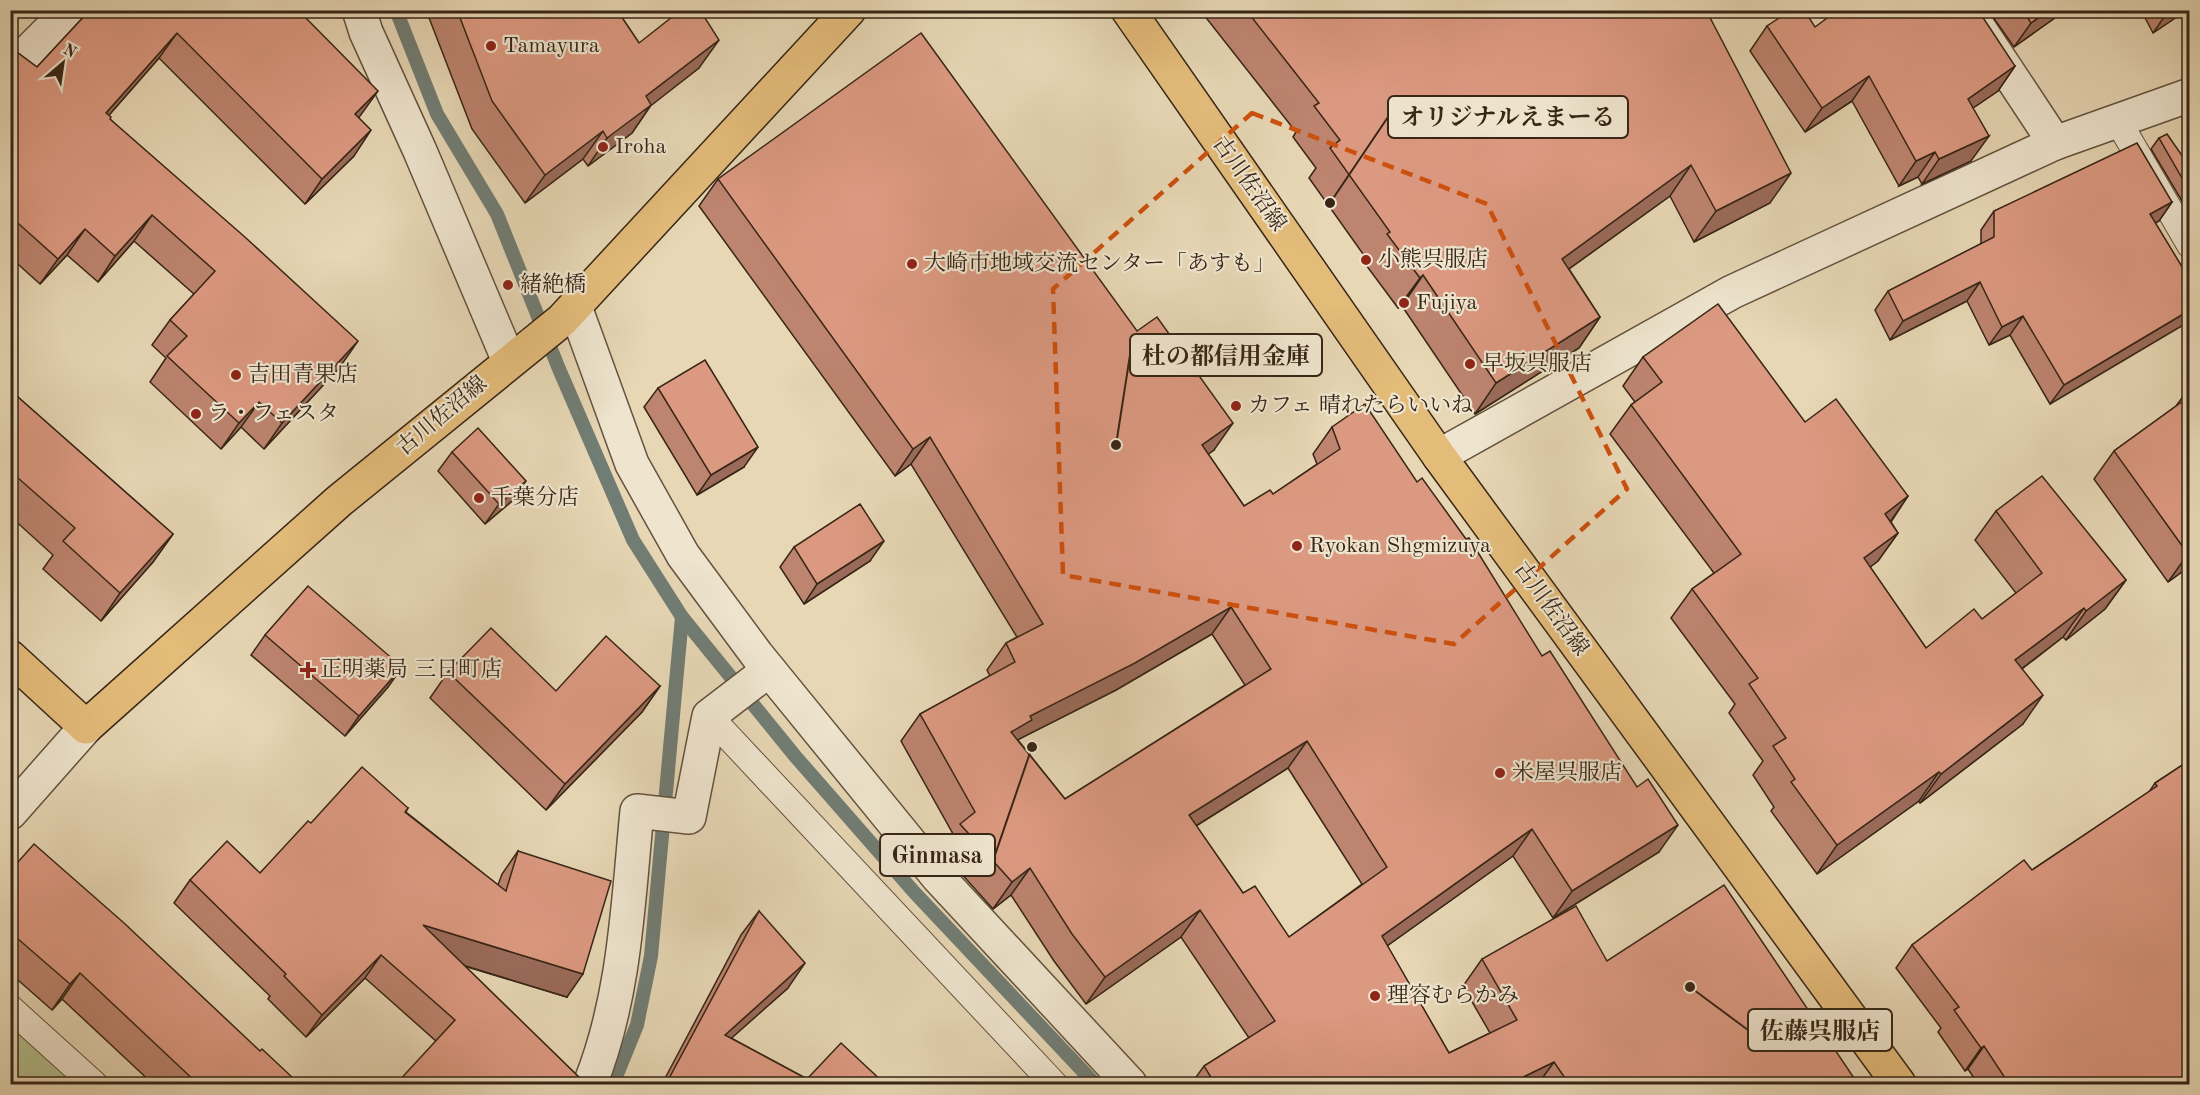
<svg xmlns="http://www.w3.org/2000/svg" width="2200" height="1095" font-family="'Old Standard TT','Noto Serif JP',serif">
<style>
.green{fill:#b4be8e;stroke:#767252;stroke-width:1.5}
.lines{fill:none;stroke-linecap:round;stroke-linejoin:round}
.stream{stroke:#717d74;stroke-width:14}
.service-casing{stroke:#63523e;stroke-width:28}
.minor-casing{stroke:#63523e;stroke-width:36}
.tertiary-casing{stroke:#63523e;stroke-width:36}
.primary-casing{stroke:#372516;stroke-width:36}
.service{stroke:#efe5cf;stroke-width:26}
.minor{stroke:#efe5cf;stroke-width:33}
.tertiary{stroke:#efe5cf;stroke-width:33}
.primary{stroke:#e4bc7a;stroke-width:33}
.wall{fill:#bd846f;stroke:#372516;stroke-width:1.5;fill-rule:evenodd}
.shaded-wall{fill:#9a6b5a;stroke:#372516;stroke-width:1.5}
.building{fill:#dc9981;stroke:#372516;stroke-width:1.5;fill-rule:evenodd}
.marked{fill:none;stroke:#cd510e;stroke-width:4.5;stroke-dasharray:12 8;stroke-linejoin:round}
.poi-dot{fill:#8f2418;stroke:#efe5cf;stroke-width:2}
.labels{text-anchor:middle;dominant-baseline:central;stroke-width:4.5;stroke-linejoin:round;paint-order:stroke}
.poi-label{font-size:22px;fill:#372516;stroke:#efe5cf;text-anchor:start}
.street-label{font-size:22px;fill:#372516;stroke:#efe5cf}
.leader{fill:none;stroke:#372516;stroke-width:2}
.callout-dot{fill:#372516;stroke:#efe5cf;stroke-width:2}
.callout{fill:#efe5cf;stroke:#372516;stroke-width:2}
.callout-label{font-size:24px;text-anchor:middle;font-weight:bold;fill:#372516}
</style>
<rect width="100%" height="100%" fill="#e7d7b5"/>
<filter id="stains"><feTurbulence type="fractalNoise" baseFrequency=".00333" numOctaves="4"/><feColorMatrix values="0 0 0 0 .2 0 0 0 0 .09 0 0 0 0 .02 0 0 0 .5 -.17"/></filter>
<radialGradient id="worn" r=".72"><stop offset=".6" stop-color="#630" stop-opacity="0"/><stop offset="1" stop-color="#630" stop-opacity=".3"/></radialGradient>
<polygon class="green" points="11,1020 80,1084 11,1084"/>
<g class="lines">
<g class="stream">
<polyline points="396,10 437,114 497,214 559,369 633,540 682,617 795,756 914,892 1095,1084"/>
<polyline points="613,1084 637,1025 651,956 682,617"/>
</g>
<defs>
<g id="service">
<polyline points="2118,121 2190,245"/>
<polyline points="709,716 1054,1084"/>
<polyline points="10,1008 94,1084"/>
</g>
<g id="minor">
<polyline points="359,10 366,32 420,151 509,361"/>
<polyline points="1967,10 2055,143"/>
<polyline points="10,59 16,64 70,10"/>
<polyline points="575,307 632,464 683,555 757,655 938,877 1130,1084"/>
<polyline points="1439,456 1732,292 2055,143 2190,95"/>
<path d="M590,1084C625,997 628,903 637,811L689,817L709,716L769,670"/>
</g>
<polyline id="tertiary" points="10,813 86,727"/>
<g id="primary">
<polyline points="1128,10 1439,456 1899,1084"/>
<polyline points="10,657 86,727 339,501 562,320 849,10"/>
</g>
</defs>
<use href="#service" class="service-casing"/>
<use href="#minor" class="minor-casing"/>
<use href="#tertiary" class="tertiary-casing"/>
<use href="#primary" class="primary-casing"/>
<use href="#service" class="service"/>
<use href="#minor" class="minor"/>
<use href="#tertiary" class="tertiary"/>
<use href="#primary" class="primary"/>
</g>
<g class="wall">
<polygon points="25,10 43,10 35,18"/>
<polygon points="88,10 298,10 359,117 354,156 305,204 159,58 109,115 110,119 340,367 264,449 241,427 221,449 150,382 166,358 152,345 170,320 194,294 134,241 98,282 67,255 40,284 10,257 10,47 37,67 88,12"/>
<polygon points="426,10 617,10 639,43 699,68 651,105 632,133 588,166 583,159 525,203 472,129"/>
<polygon points="1200,10 1706,10 1770,203 1694,242 1670,196 1569,269 1600,317 1579,348 1475,414 1402,306 1398,308 1366,265 1368,261 1309,178 1316,168 1293,137 1296,132"/>
<polygon points="1988,10 2066,10 2014,47"/>
<polygon points="2141,10 2187,10 2153,33"/>
<polygon points="1767,26 1815,27 2015,66 1998,91 1973,108 1971,161 1922,184 1918,177 1899,186 1852,101 1805,132 1750,51"/>
<polygon points="2159,138 2190,167 2190,204 2185,206 2151,149"/>
<path d="M718,179L1214,450L1208,454L1244,506L1273,494L1317,464L1313,454L1332,427L1659,852L1553,918L1513,856L1387,946L1449,1053L1490,1033L1463,986L1482,959L1607,961L1858,1084H1191L1204,1066L1249,1038L1181,937L1086,1004L1054,961L1011,895L993,909L941,851L953,834L901,741L920,714L990,676L987,670L1006,643L1017,637L911,464L895,476L699,206ZM1212,634L1245,685L1065,799L1018,740L1019,739L1116,690ZM1288,768L1362,884L1289,937L1243,893L1196,826Z"/>
<polygon points="2172,202 2159,221 2155,223 2190,280 2050,404 2010,335 1989,345 1967,301 1890,340 1875,310 1888,291 1981,244 1981,230 1994,211"/>
<polygon points="1643,357 1805,422 1908,496 1891,522 1898,533 1878,561 1870,567 1926,648 1982,619 2016,593 1975,540 1996,511 2126,580 2105,609 2066,640 2063,637 2022,669 2023,724 1920,803 1919,801 1817,874 1771,811 1774,807 1753,775 1763,761 1729,713 1735,704 1671,618 1692,589 1714,573 1610,434 1631,405 1635,402 1623,386"/>
<polygon points="2190,387 2190,566 2168,582 2094,479 2114,451 2176,406"/>
<polygon points="658,388 744,467 697,495 644,407"/>
<polygon points="10,390 173,534 153,562 101,621 43,569 53,555 10,516"/>
<polygon points="452,452 512,501 485,524 438,471"/>
<polygon points="794,547 870,561 804,604 780,567"/>
<polygon points="265,635 402,667 388,687 345,736 251,655"/>
<polygon points="448,672 556,691 660,686 642,712 546,810 430,698"/>
<polygon points="2190,760 2190,1084 1978,1084 1968,1069 1965,1071 1938,1032 1941,1028 1896,968 1912,945 2032,870 2149,792 2155,783"/>
<polygon points="408,808 406,812 498,885 502,874 518,851 567,997 464,966 585,1083 436,1041 365,978 306,1037 268,999 270,996 174,903 190,880 260,873 311,823"/>
<polygon points="10,871 293,1084 153,1084 62,999 52,1010 10,973"/>
<polygon points="759,911 788,988 731,1038 807,1079 885,1084 662,1084 741,935"/>
</g>
<g class="shaded-wall">
<polygon points="2049,10 2066,10 2014,47 2031,23"/>
<polygon points="2169,10 2187,10 2153,33"/>
<polygon points="177,33 159,58 89,138 106,113"/>
<polygon points="719,40 699,68 644,111 651,105 632,133 588,166 607,138 646,96"/>
<polygon points="2015,66 1998,91 1951,123 1968,99"/>
<polygon points="1869,76 1852,101 1805,132 1822,108"/>
<polygon points="378,91 360,116 337,139 355,114"/>
<polygon points="371,130 354,156 305,204 322,179"/>
<polygon points="603,131 583,159 525,203 545,175"/>
<polygon points="1989,136 1971,161 1922,184 1939,159"/>
<polygon points="1935,152 1918,177 1899,186 1916,161"/>
<polygon points="1691,165 1670,196 1541,289 1562,259"/>
<polygon points="1791,173 1770,203 1694,242 1716,211"/>
<polygon points="2172,202 2159,221 2137,233 2150,214"/>
<polygon points="152,215 134,241 98,282 115,256"/>
<polygon points="85,229 67,255 40,284 58,259"/>
<polygon points="1423,275 1402,306 1398,308 1420,278"/>
<polygon points="1980,282 1967,301 1890,340 1903,321"/>
<polygon points="2190,310 2190,321 2050,404 2064,385"/>
<polygon points="2023,316 2010,335 1989,345 2002,327"/>
<polygon points="1600,317 1579,348 1475,414 1496,383"/>
<polygon points="358,341 340,367 264,449 282,423"/>
<polygon points="259,402 241,427 221,449 239,423"/>
<polygon points="1233,423 1214,450 1183,472 1202,445"/>
<polygon points="930,437 911,464 895,476 913,449"/>
<polygon points="758,447 744,467 697,495 711,475"/>
<polygon points="526,481 512,501 485,524 499,504"/>
<polygon points="1908,496 1888,525 1885,514"/>
<polygon points="1898,533 1878,561 1844,587 1864,558"/>
<polygon points="173,534 153,562 101,621 120,593"/>
<polygon points="884,541 870,561 804,604 817,584"/>
<polygon points="2190,552 2190,566 2168,582 2188,554"/>
<polygon points="2126,580 2105,609 2066,640 2086,611"/>
<polygon points="1231,607 1212,634 1116,690 1019,739 1013,747 1011,732 1030,716"/>
<polygon points="2084,608 2063,637 1995,689 2015,660"/>
<polygon points="402,667 388,687 345,736 359,716"/>
<polygon points="660,686 642,712 546,810 565,784"/>
<polygon points="2043,695 2023,724 1920,803 1941,774"/>
<polygon points="1307,741 1288,768 1170,842 1189,815"/>
<polygon points="1939,772 1919,801 1817,874 1837,845"/>
<polygon points="1678,825 1659,852 1553,918 1572,891"/>
<polygon points="1532,829 1513,856 1363,963 1382,936"/>
<polygon points="1030,868 1011,895 993,909 1012,882"/>
<polygon points="1200,910 1181,937 1086,1004 1105,977"/>
<polygon points="423,925 583,974 567,997 407,948"/>
<polygon points="381,955 365,978 306,1037 322,1015"/>
<polygon points="805,963 788,988 708,1059 725,1035"/>
<polygon points="80,973 62,999 52,1010 70,984"/>
<polygon points="1984,1046 1968,1069 1965,1071 1981,1048"/>
<polygon points="1554,1062 1538,1084 1509,1084"/>
</g>
<g class="building">
<polygon points="90,10 298,10 378,91 355,114 371,130 322,179 177,33 106,113 111,117 110,119 246,238 358,341 282,423 259,402 239,423 167,356 187,336 170,320 215,271 152,215 115,256 85,229 58,259 10,216 10,47 37,67"/>
<polygon points="457,10 617,10 639,43 681,10 700,10 719,40 646,96 651,105 607,138 603,131 545,175 492,101"/>
<polygon points="1246,10 1706,10 1791,173 1716,211 1691,165 1562,259 1600,317 1496,383 1423,275 1420,278 1387,234 1390,232 1330,148 1340,140 1314,106 1319,103"/>
<polygon points="1791,10 1804,10 1815,27 1838,10 1978,10 2015,66 1968,99 1989,136 1939,159 1935,152 1916,161 1869,76 1822,108 1767,26"/>
<polygon points="2023,10 2049,10 2031,23"/>
<path d="M921,33L1137,331L1157,317L1233,423L1202,445L1244,506L1270,490L1273,494L1340,449L1332,427L1365,404L1417,482L1422,478L1466,539L1469,538L1542,656L1550,651L1637,787L1648,779L1678,825L1572,891L1532,829L1382,936L1449,1053L1517,1020L1482,959L1576,906L1607,961L1724,885L1858,1084H1569L1554,1062L1509,1084H1215L1204,1066L1275,1021L1200,910L1105,977L1072,934L1030,868L1012,882L960,824L975,812L920,714L1015,662L1006,643L1043,624L930,437L913,449L718,179ZM1231,607L1271,669L1065,799L1011,732L1032,720L1030,716L1135,663ZM1307,741L1387,867L1289,937L1255,886L1243,893L1189,815Z"/>
<polygon points="2167,134 2190,167 2190,192 2159,138"/>
<polygon points="2137,143 2172,202 2150,214 2190,280 2190,310 2064,385 2023,316 2002,327 1980,282 1903,321 1888,291 1994,237 1994,211"/>
<polygon points="1718,304 1805,422 1836,399 1908,496 1885,514 1898,533 1864,558 1926,648 1974,609 1982,619 2042,573 1996,511 2042,476 2126,580 2086,611 2084,608 2015,660 2043,695 1941,774 1939,772 1837,845 1791,782 1795,779 1773,746 1786,738 1749,684 1758,678 1692,589 1741,554 1631,405 1662,382 1643,357"/>
<polygon points="705,360 758,447 711,475 658,388"/>
<polygon points="10,390 173,534 120,593 63,541 75,528 10,471"/>
<polygon points="2190,396 2190,552 2188,554 2114,451"/>
<polygon points="478,428 526,481 499,504 452,452"/>
<polygon points="860,504 884,541 817,584 794,547"/>
<polygon points="308,586 402,667 359,716 265,635"/>
<polygon points="491,628 556,691 606,636 660,686 565,784 448,672"/>
<polygon points="2190,760 2190,1084 2009,1084 1984,1046 1981,1048 1954,1010 1959,1007 1912,945 2024,860 2032,870 2157,786 2155,783"/>
<polygon points="362,767 408,808 405,812 506,891 518,851 611,881 583,974 423,925 585,1083 584,1084 396,1084 455,1020 381,955 322,1015 284,976 286,974 190,880 227,841 260,873 308,821 311,823"/>
<polygon points="34,844 124,923 260,1051 262,1049 293,1078 293,1084 198,1084 80,973 70,984 10,932 10,871"/>
<polygon points="759,911 805,963 725,1035 807,1079 841,1043 885,1084 666,1084"/>
</g>
<path class="marked" d="M1252,113L1487,204L1627,489L1454,644L1063,575L1053,289Z"/>
<g class="poi-dot">
<circle cx="491" cy="46" r="6"/>
<circle cx="603" cy="147" r="6"/>
<circle cx="1366" cy="260" r="6"/>
<circle cx="912" cy="264" r="6"/>
<circle cx="508" cy="285" r="6"/>
<circle cx="1404" cy="303" r="6"/>
<circle cx="1470" cy="364" r="6"/>
<circle cx="236" cy="375" r="6"/>
<circle cx="1236" cy="406" r="6"/>
<circle cx="196" cy="414" r="6"/>
<circle cx="479" cy="498" r="6"/>
<circle cx="1297" cy="546" r="6"/>
<path d="M305 661h6v6h6v6h-6v6h-6v-6h-6v-6h6z"/>
<circle cx="1500" cy="773" r="6"/>
<circle cx="1375" cy="996" r="6"/>
</g>
<g class="labels">
<g class="poi-label">
<text x="503" y="46">Tamayura</text>
<text x="615" y="147">Iroha</text>
<text x="1378" y="260">小熊呉服店</text>
<text x="924" y="264">大崎市地域交流センター「あすも」</text>
<text x="520" y="285">緒絶橋</text>
<text x="1416" y="303">Fujiya</text>
<text x="1482" y="364">早坂呉服店</text>
<text x="248" y="375">吉田青果店</text>
<text x="1248" y="406">カフェ 晴れたらいいね</text>
<text x="208" y="414">ラ・フェスタ</text>
<text x="491" y="498">千葉分店</text>
<text x="1309" y="546">Ryokan Shgmizuya</text>
<text x="320" y="670">正明薬局 三日町店</text>
<text x="1512" y="773">米屋呉服店</text>
<text x="1387" y="996">理容むらかみ</text>
</g>
<g class="street-label">
<text transform="translate(1249 184) rotate(55)">古川佐沼線</text>
<text transform="translate(442 416) rotate(-40)">古川佐沼線</text>
<text transform="translate(1551 609) rotate(54)">古川佐沼線</text>
</g>
</g>
<path class="leader" d="M1330 203L1388 117M1116 445L1130 355M1032 747L995 855M1690 987L1748 1030"/>
<g class="callout-dot">
<circle cx="1330" cy="203" r="6"/>
<circle cx="1116" cy="445" r="6"/>
<circle cx="1032" cy="747" r="6"/>
<circle cx="1690" cy="987" r="6"/>
</g>
<g class="callout">
<rect x="1388" y="96" width="240" height="42" rx="6"/>
<rect x="1130" y="334" width="192" height="42" rx="6"/>
<rect x="880" y="834" width="115" height="42" rx="6"/>
<rect x="1748" y="1009" width="144" height="42" rx="6"/>
</g>
<g class="callout-label">
<text x="1508" y="125">オリジナルえまーる</text>
<text x="1226" y="364">杜の都信用金庫</text>
<text x="937" y="863">Ginmasa</text>
<text x="1820" y="1039">佐藤呉服店</text>
</g>
<rect width="2200" height="1095" fill="none" stroke="#e7d7b5" stroke-width="36"/>
<rect x="12" y="12" width="2176" height="1071" fill="none" stroke="#372516" stroke-width="3"/>
<rect x="18" y="18" width="2164" height="1059" fill="none" stroke="#372516" stroke-width="1.5"/>
<g transform="translate(63 63) rotate(29)" stroke="#efe5cf" stroke-width="4.5" paint-order="stroke">
<path d="M0-4.5L10 22L0 15L-10 22Z" fill="#372516"/>
<text y="-9" font-size="16" font-weight="bold" text-anchor="middle" fill="#372516">N</text>
</g>
<rect width="100%" height="100%" filter="url(#stains)"/>
<rect width="100%" height="100%" fill="url(#worn)"/>
</svg>
